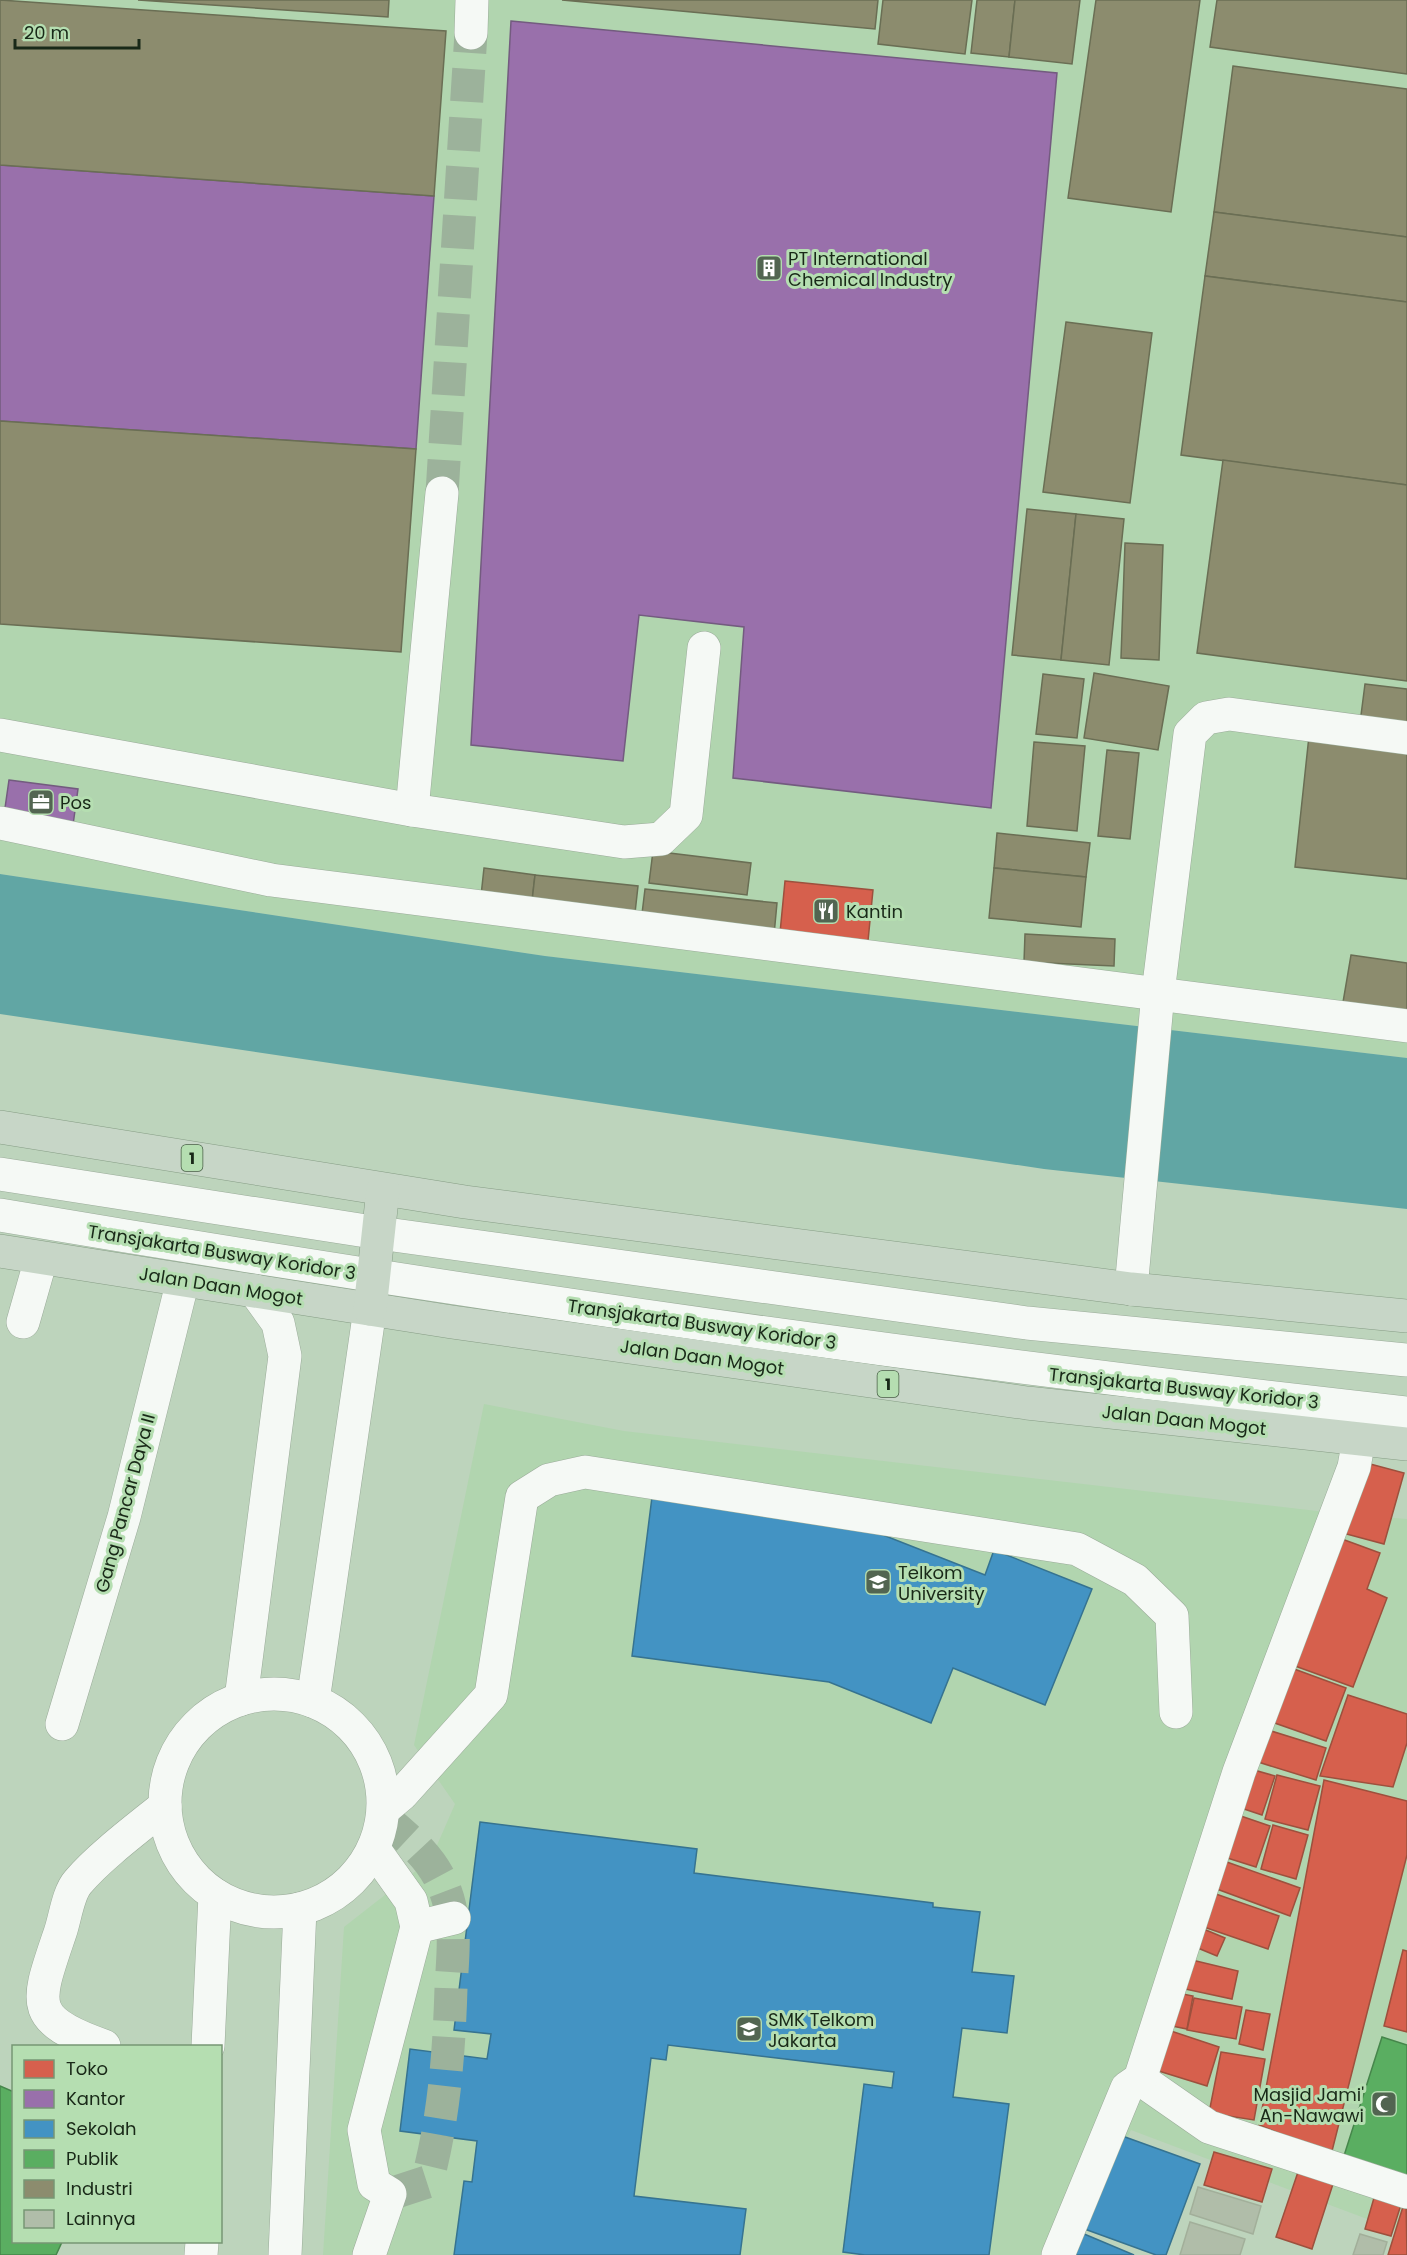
<svg xmlns="http://www.w3.org/2000/svg" width="1407" height="2255" font-family="Poppins,sans-serif">
<style>
.built{fill:#b1d5af}
.water{fill:#61a6a4}
.shops{fill:#d6604d;stroke:#9d503d;stroke-width:1.5}
.offices{fill:#9970ab;stroke:#735b7f;stroke-width:1.5}
.schools{fill:#4393c3;stroke:#367390;stroke-width:1.5}
.public{fill:#5aae61;stroke:#46864b;stroke-width:1.5}
.industry{fill:#8c8c6e;stroke:#6a6e54;stroke-width:1.5}
.building{fill:#b0bda9;stroke:#a2af9a;stroke-width:1.5}
.lines{fill:none;stroke-linecap:round;stroke-linejoin:round}
.minor-tunnel{stroke:#9cb29b;stroke-width:33;stroke-dasharray:33 16;stroke-linecap:butt}
.minor-casing{stroke:#9aab99;stroke-width:34}
.highway-casing{stroke:#869d85;stroke-width:34}
.minor{stroke:#f5f9f5;stroke-width:33}
.highway{stroke:#c7d6c7;stroke-width:33}
.labels{text-anchor:middle;dominant-baseline:central;stroke-width:6;stroke-linejoin:round;paint-order:stroke}
.shield{fill:#b5deb1;stroke:#485f46;stroke-width:1.5}
.shield-label{font-size:16px;font-weight:bold;fill:#192918}
.poi-label{font-size:18px;fill:#192918;stroke:#b5deb1;text-anchor:start}
.street-label{font-size:18px;fill:#192918;stroke:#b5deb1}
</style>
<rect width="100%" height="100%" fill="#bdd4bc"/>
<g class="built">
<polygon points="0,0 1407,0 1407,1058 545,956 0,874"/>
<polygon points="484,1404 624,1431 1334,1513 1407,1519 1407,2234 1131,2130 1072,2255 323,2255 344,1927 431,1859 455,1804 414,1745"/>
</g>
<polygon class="water" points="0,874 545,956 1407,1058 1407,1209 1044,1169 0,1014"/>
<g class="shops">
<polygon points="785,881 873,890 868,941 780,933"/>
<polygon points="1359,1461 1404,1473 1384,1544 1339,1532"/>
<polygon points="1331,1535 1380,1553 1367,1589 1387,1598 1353,1687 1284,1662"/>
<polygon points="1286,1666 1346,1688 1326,1741 1266,1720"/>
<polygon points="1348,1695 1407,1714 1407,1743 1393,1787 1320,1776"/>
<polygon points="1268,1730 1326,1748 1316,1780 1258,1762"/>
<polygon points="1247,1768 1275,1776 1262,1815 1235,1806"/>
<polygon points="1277,1775 1320,1786 1308,1830 1265,1819"/>
<polygon points="1324,1780 1407,1801 1407,1855 1331,2155 1259,2125"/>
<polygon points="1235,1814 1270,1826 1256,1867 1221,1856"/>
<polygon points="1273,1825 1308,1835 1296,1879 1261,1869"/>
<polygon points="1224,1861 1300,1888 1290,1916 1214,1888"/>
<polygon points="1213,1893 1279,1916 1268,1949 1201,1926"/>
<polygon points="1201,1928 1225,1938 1217,1956 1193,1946"/>
<polygon points="1403,1950 1407,1951 1407,2032 1384,2026"/>
<polygon points="1192,1960 1238,1971 1232,1999 1185,1989"/>
<polygon points="1173,1992 1193,1996 1187,2029 1167,2025"/>
<polygon points="1194,1998 1242,2007 1236,2039 1187,2030"/>
<polygon points="1246,2010 1270,2014 1263,2050 1239,2044"/>
<polygon points="1162,2028 1219,2047 1207,2086 1149,2068"/>
<polygon points="1221,2052 1265,2059 1254,2120 1209,2113"/>
<polygon points="1214,2152 1272,2169 1262,2202 1204,2185"/>
<polygon points="1298,2172 1333,2184 1312,2249 1276,2237"/>
<polygon points="1378,2184 1405,2192 1391,2236 1365,2229"/>
<polygon points="1406,2197 1407,2255 1388,2255"/>
</g>
<g class="offices">
<polygon points="511,21 1057,73 991,808 733,778 744,627 639,615 623,761 471,745"/>
<polygon points="0,165 434,196 416,449 0,421"/>
<polygon points="9,780 78,789 73,825 4,815"/>
</g>
<g class="schools">
<polygon points="652,1497 855,1524 985,1575 994,1550 1092,1589 1045,1705 953,1668 931,1723 829,1682 632,1656"/>
<polygon points="480,1822 697,1849 694,1873 933,1903 933,1907 980,1912 972,1972 1014,1976 1007,2033 962,2028 953,2097 1009,2104 989,2255 865,2255 843,2252 864,2084 892,2088 894,2072 668,2045 666,2060 651,2058 634,2196 746,2209 740,2255 454,2255 464,2181 472,2182 477,2141 400,2131 410,2049 487,2059 491,2034 454,2030"/>
<polygon points="1114,2133 1200,2164 1166,2255 1156,2255 1079,2227"/>
<polygon points="1077,2231 1134,2255 1067,2255"/>
</g>
<g class="public">
<polygon points="1382,2037 1407,2045 1407,2183 1342,2162"/>
<polygon points="0,2086 14,2092 14,2242 62,2242 56,2255 0,2255"/>
</g>
<g class="industry">
<polygon points="0,0 446,31 434,196 0,165"/>
<polygon points="138,0 389,0 388,17"/>
<polygon points="562,0 878,0 875,29"/>
<polygon points="883,0 972,0 965,54 878,44"/>
<polygon points="977,0 1015,0 1009,57 971,53"/>
<polygon points="1015,0 1080,0 1072,64 1009,57"/>
<polygon points="1096,0 1200,0 1171,212 1068,198"/>
<polygon points="1217,0 1407,0 1407,74 1210,47"/>
<polygon points="1233,66 1407,89 1407,237 1214,212"/>
<polygon points="1214,212 1407,237 1407,302 1205,276"/>
<polygon points="1205,276 1407,302 1407,485 1181,455"/>
<polygon points="1066,322 1152,333 1130,503 1043,492"/>
<polygon points="0,421 416,449 401,652 0,624"/>
<polygon points="1223,460 1407,485 1407,681 1197,653"/>
<polygon points="1027,509 1076,514 1061,660 1012,655"/>
<polygon points="1076,514 1124,519 1109,665 1061,660"/>
<polygon points="1125,543 1163,545 1159,660 1121,658"/>
<polygon points="1094,673 1169,686 1158,750 1084,738"/>
<polygon points="1043,674 1084,679 1077,738 1036,734"/>
<polygon points="1365,684 1407,689 1407,729 1360,723"/>
<polygon points="1309,736 1407,746 1407,879 1295,867"/>
<polygon points="1034,742 1085,746 1077,831 1027,826"/>
<polygon points="1107,750 1139,753 1130,839 1098,836"/>
<polygon points="997,833 1090,843 1086,877 994,868"/>
<polygon points="653,851 751,863 747,895 649,883"/>
<polygon points="484,868 535,875 531,910 480,905"/>
<polygon points="994,868 1086,877 1081,927 989,918"/>
<polygon points="535,875 638,886 634,922 531,910"/>
<polygon points="645,889 777,903 774,935 641,922"/>
<polygon points="1025,934 1115,939 1114,966 1024,962"/>
<polygon points="1351,955 1407,963 1407,1018 1342,1008"/>
</g>
<g class="building">
<polygon points="1198,2187 1261,2206 1253,2234 1190,2214"/>
<polygon points="1190,2222 1245,2239 1240,2255 1180,2255"/>
<polygon points="1360,2234 1387,2242 1383,2255 1353,2255"/>
</g>
<g class="lines">
<g class="minor-tunnel">
<polyline points="442,493 471,33"/>
<path d="M383,1817C405,1836 428,1854 441,1881C458,1915 453,1951 451,1988C449,2054 444,2118 427,2182L390,2194"/>
</g>
<defs>
<g id="minor">
<polyline points="471,33 472,0"/>
<polyline points="0,735 412,810 624,842 661,839 686,815 704,648"/>
<polyline points="412,810 442,493"/>
<polyline points="0,823 271,880 1407,1026"/>
<polyline points="0,1174 379,1233 1027,1323 1407,1360"/>
<path d="M0,1215C467,1294 936,1361 1407,1413"/>
<polyline points="1131,1289 1158,993 1190,734 1206,718 1229,714 1407,738"/>
<polyline points="23,1322 41,1259"/>
<circle cx="274" cy="1803" r="109"/>
<polyline points="241,1699 285,1356 278,1323 255,1291"/>
<polyline points="313,1701 370,1309"/>
<polyline points="62,1724 124,1517 183,1280"/>
<polyline points="384,1809 402,1794 491,1695 522,1497 549,1480 585,1472 1077,1549 1135,1580 1172,1616 1176,1712"/>
<polyline points="417,1927 454,1918"/>
<path d="M104,2046C27,2019 36,2004 60,1933C65,1919 68,1893 78,1882C99,1857 139,1827 165,1806"/>
<polyline points="208,2046 215,1895"/>
<polyline points="1140,2079 1209,2127 1407,2192"/>
<polyline points="201,2255 202,2242"/>
<polyline points="285,2255 300,1909"/>
<polyline points="369,2255 390,2194 374,2184 364,2130 417,1927 411,1901 374,1849"/>
<polyline points="1058,2255 1127,2088 1140,2079 1239,1772 1354,1467 1359,1439"/>
</g>
<g id="highway">
<polyline points="0,1127 465,1202 1131,1289 1407,1316"/>
<polyline points="0,1251 452,1322 1027,1403 1407,1444"/>
<polyline points="370,1309 383,1190"/>
</g>
</defs>
<use href="#minor" class="minor-casing"/>
<use href="#highway" class="highway-casing"/>
<use href="#minor" class="minor"/>
<use href="#highway" class="highway"/>
</g>
<defs>
<symbol id="building-square" viewBox="-11 -11 22 22"><rect x="-9" y="-9" width="18" height="18" rx="4" fill="#526551" stroke="#b5deb1"/><path d="M-4-6H4V6H1V3H-1V6H-4ZM-2.5-4.3h1.7v1.8h-1.7ZM.8-4.3h1.7v1.8H.8ZM-2.5-1h1.7V.8h-1.7ZM.8-1h1.7V.8H.8Z" fill="#fff"/></symbol>
<symbol id="office-square" viewBox="-11 -11 22 22"><rect x="-9" y="-9" width="18" height="18" rx="4" fill="#526551" stroke="#b5deb1"/><path d="M-6-3h4V-5.5h4V-3h4V5H-6ZM-1-4.5V-3h2v-1.5ZM-6 0V1H6V0Z" fill="#fff"/></symbol>
<symbol id="restaurant-square" viewBox="-11 -11 22 22"><rect x="-9" y="-9" width="18" height="18" rx="4" fill="#526551" stroke="#b5deb1"/><path d="M-5-6h1v4h1v-4h1v4h1v-4h1v5L-1.5 .5V6h-2V.5L-5-1ZM5-6V6H3V1.5H1.5Q1.5-4 5-6Z" fill="#fff"/></symbol>
<symbol id="university-square" viewBox="-11 -11 22 22"><rect x="-9" y="-9" width="18" height="18" rx="4" fill="#526551" stroke="#b5deb1"/><path d="M0-5L7-2L0 1L-7-2ZM-4 1L0 2.5L4 1V4Q0 6-4 4Z" fill="#fff"/></symbol>
<symbol id="school-square" viewBox="-11 -11 22 22"><rect x="-9" y="-9" width="18" height="18" rx="4" fill="#526551" stroke="#b5deb1"/><path d="M0-5L7-2L0 1L-7-2ZM-4 1L0 2.5L4 1V4Q0 6-4 4Z" fill="#fff"/></symbol>
<symbol id="mosque-square" viewBox="-11 -11 22 22"><rect x="-9" y="-9" width="18" height="18" rx="4" fill="#526551" stroke="#b5deb1"/><path d="M3.5-4.9A6 6 0 1 0 3.5 4.9A5 5 0 1 1 3.5-4.9Z" fill="#fff"/></symbol>
</defs>
<g fill-rule="evenodd">
<use href="#building-square" x="754" y="253" width="30" height="30"/>
<use href="#office-square" x="26" y="787" width="30" height="30"/>
<use href="#restaurant-square" x="811" y="896" width="30" height="30"/>
<use href="#university-square" x="863" y="1567" width="30" height="30"/>
<use href="#school-square" x="734" y="2014" width="30" height="30"/>
<use href="#mosque-square" x="1369" y="2089" width="30" height="30"/>
</g>
<g class="labels">
<g class="shield">
<rect x="181.5" y="1145" width="21" height="26" rx="4.5"/>
<rect x="877.5" y="1371" width="21" height="26" rx="4.5"/>
</g>
<g class="shield-label">
<text x="192" y="1158">1</text>
<text x="888" y="1384">1</text>
</g>
<g class="poi-label">
<text x="788" y="258">PT International<tspan x="788" dy="21">Chemical Industry</tspan></text>
<text x="60" y="802">Pos</text>
<text x="846" y="911">Kantin</text>
<text x="898" y="1572">Telkom<tspan x="898" dy="21">University</tspan></text>
<text x="768" y="2019">SMK Telkom<tspan x="768" dy="21">Jakarta</tspan></text>
<text x="1364" y="2094" text-anchor="end">Masjid Jami'<tspan x="1364" dy="21">An-Nawawi</tspan></text>
</g>
<g class="street-label">
<text transform="translate(222 1252) rotate(9)">Transjakarta Busway Koridor 3</text>
<text transform="translate(221 1286) rotate(9)">Jalan Daan Mogot</text>
<text transform="translate(702 1324) rotate(8)">Transjakarta Busway Koridor 3</text>
<text transform="translate(702 1357) rotate(8)">Jalan Daan Mogot</text>
<text transform="translate(1184 1388) rotate(6)">Transjakarta Busway Koridor 3</text>
<text transform="translate(1184 1420) rotate(6)">Jalan Daan Mogot</text>
<text transform="translate(125 1503) rotate(-75)">Gang Pancar Daya II</text>
</g>
</g>
<rect x="12" y="2045" width="210" height="198" fill="#b5deb1" stroke="#779674" stroke-width="1.5"/>
<rect x="24" y="2060" width="30" height="18" fill="#d6604d" stroke="#779674" stroke-width="1.5"/>
<text x="66" y="2075" font-size="18" fill="#192918">Toko</text>
<rect x="24" y="2090" width="30" height="18" fill="#9970ab" stroke="#779674" stroke-width="1.5"/>
<text x="66" y="2105" font-size="18" fill="#192918">Kantor</text>
<rect x="24" y="2120" width="30" height="18" fill="#4393c3" stroke="#779674" stroke-width="1.5"/>
<text x="66" y="2135" font-size="18" fill="#192918">Sekolah</text>
<rect x="24" y="2150" width="30" height="18" fill="#5aae61" stroke="#779674" stroke-width="1.5"/>
<text x="66" y="2165" font-size="18" fill="#192918">Publik</text>
<rect x="24" y="2180" width="30" height="18" fill="#8c8c6e" stroke="#779674" stroke-width="1.5"/>
<text x="66" y="2195" font-size="18" fill="#192918">Industri</text>
<rect x="24" y="2210" width="30" height="18" fill="#b0bda9" stroke="#779674" stroke-width="1.5"/>
<text x="66" y="2225" font-size="18" fill="#192918">Lainnya</text>
<path d="M15 39v9h124v-9" fill="none" stroke="#192918" stroke-width="3"/>
<text x="24" y="39" font-size="18" fill="#192918" stroke="#b5deb1" stroke-width="4.5" paint-order="stroke">20 m</text>
</svg>
